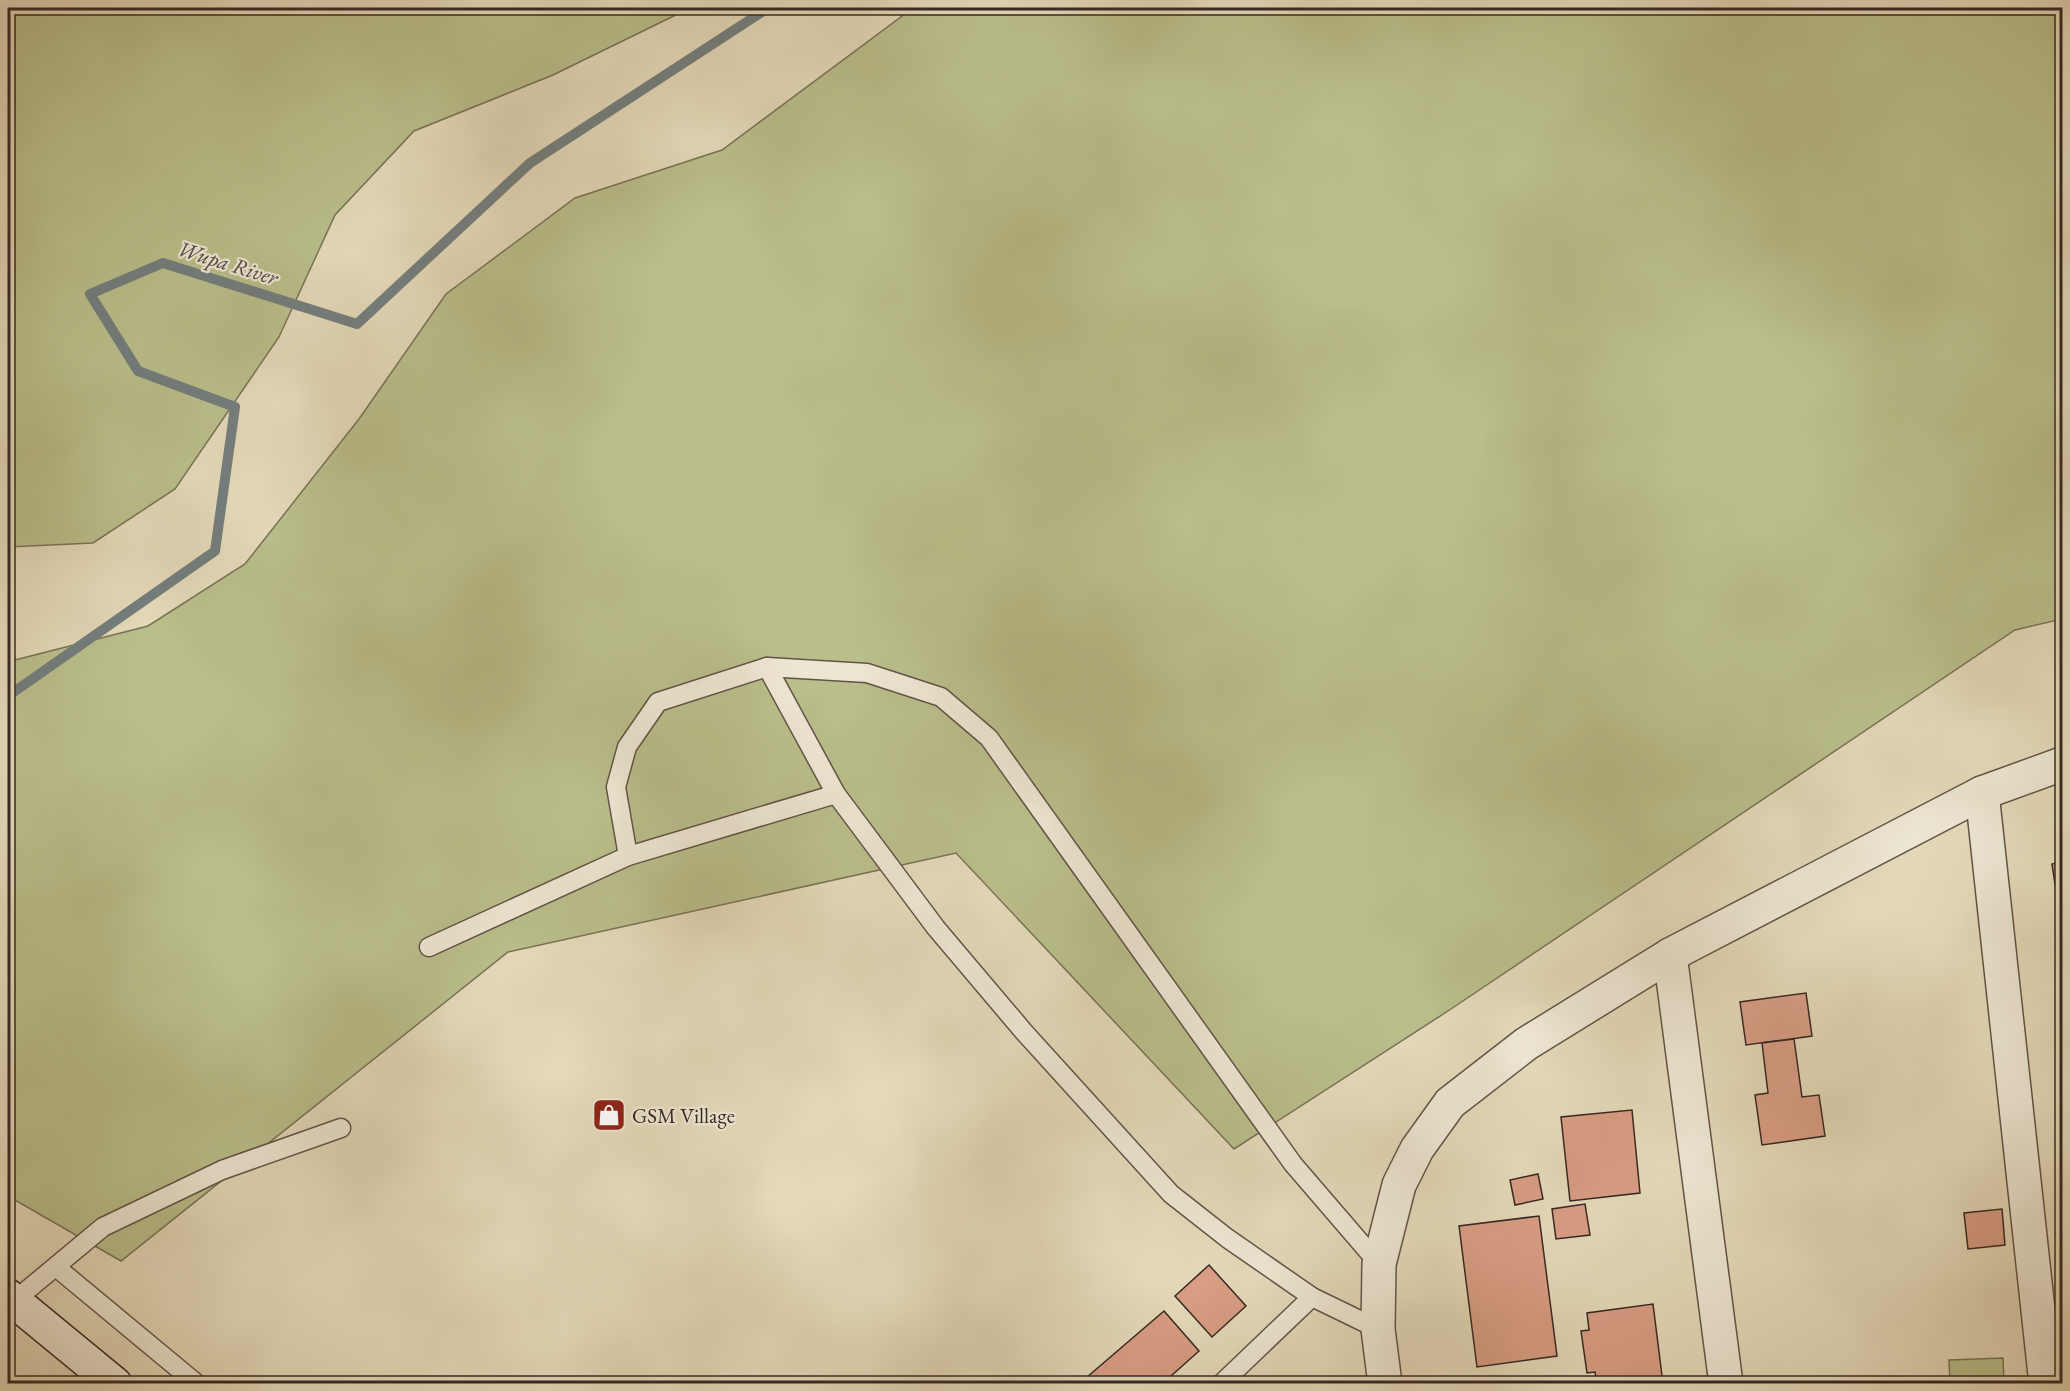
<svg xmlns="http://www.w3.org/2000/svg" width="2070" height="1391" font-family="'EB Garamond',serif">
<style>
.green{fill:#b9be8b;stroke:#787357;stroke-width:1.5}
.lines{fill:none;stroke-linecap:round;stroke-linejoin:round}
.stream{stroke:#737e7e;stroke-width:10}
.building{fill:#d89d84;stroke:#362823;stroke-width:1.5}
.service-casing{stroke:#625448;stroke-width:21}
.minor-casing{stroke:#625448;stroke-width:36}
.secondary-casing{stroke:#362823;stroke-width:36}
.service{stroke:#ede6d2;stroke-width:18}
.minor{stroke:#ede6d2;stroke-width:33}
.secondary{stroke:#ede6d2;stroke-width:33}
.labels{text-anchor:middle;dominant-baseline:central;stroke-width:4.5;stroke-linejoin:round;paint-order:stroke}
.poi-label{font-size:21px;fill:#362823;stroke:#ede6d2;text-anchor:start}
.water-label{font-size:22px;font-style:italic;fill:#4f4c49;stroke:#ede6d2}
</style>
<rect width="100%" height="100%" fill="#e4d9b9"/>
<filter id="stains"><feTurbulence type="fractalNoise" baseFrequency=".00333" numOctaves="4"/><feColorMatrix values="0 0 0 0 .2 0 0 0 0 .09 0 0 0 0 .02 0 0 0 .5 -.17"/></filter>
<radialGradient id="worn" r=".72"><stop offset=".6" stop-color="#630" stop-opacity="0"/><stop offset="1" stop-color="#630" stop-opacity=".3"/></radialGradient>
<g class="green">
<polygon points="8,8 690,8 553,75 414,131 335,215 279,337 175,489 93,543 8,547"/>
<polygon points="913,8 2062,8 2062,619 2015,630 1448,1011 1234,1149 956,853 508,952 121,1261 8,1196 8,666 15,660 148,626 245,564 359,419 446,294 575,198 722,150"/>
<polygon points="2003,1358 2004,1383 1950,1383 1949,1360"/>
</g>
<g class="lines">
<polyline class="stream" points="8,696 215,551 235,407 138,371 90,294 163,263 357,324 530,163 768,8"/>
</g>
<g class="building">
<polygon points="2062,862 2062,931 2052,864"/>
<polygon points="1806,993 1812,1036 1746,1045 1740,1002"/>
<polygon points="1794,1039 1802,1097 1819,1095 1825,1136 1762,1145 1755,1095 1768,1093 1762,1043"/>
<polygon points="1632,1110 1640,1193 1570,1201 1561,1117"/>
<polygon points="1538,1174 1543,1199 1515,1205 1510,1180"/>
<polygon points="1585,1204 1590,1235 1556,1239 1552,1209"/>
<polygon points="2002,1209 2005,1245 1968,1249 1964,1213"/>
<polygon points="1539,1216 1557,1356 1477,1367 1459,1226"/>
<polygon points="1209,1265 1246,1306 1212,1337 1175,1296"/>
<polygon points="1653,1304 1663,1384 1597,1384 1595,1372 1587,1373 1581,1331 1589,1330 1587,1313"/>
<polygon points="1164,1311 1199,1351 1162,1384 1079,1384"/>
</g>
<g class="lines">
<defs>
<g id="service">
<polyline points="767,667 836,794 936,928 1024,1032 1171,1194 1227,1238 1312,1297 1378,1329"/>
<polyline points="628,856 616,787 627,747 658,702 767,667 867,673 941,697 989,738 1293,1164 1379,1264"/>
<polyline points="429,947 628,856 836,794"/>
<polyline points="56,1267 197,1384"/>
<polyline points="14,1301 103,1227 222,1170 341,1128"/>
<polyline points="1221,1384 1312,1297"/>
</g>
<g id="minor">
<polyline points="1982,793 2046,1384"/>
<polyline points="1670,955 1726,1384"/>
<polyline points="1385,1384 1378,1329 1379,1264 1399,1185 1417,1149 1450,1103 1526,1044 1670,955 1982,793 2062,764"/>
</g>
<polyline id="secondary" points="8,1296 115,1384"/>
</defs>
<use href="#service" class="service-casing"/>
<use href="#minor" class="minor-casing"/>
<use href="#secondary" class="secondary-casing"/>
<use href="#service" class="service"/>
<use href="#minor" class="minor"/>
<use href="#secondary" class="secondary"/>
</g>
<defs>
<symbol id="shop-square" viewBox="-11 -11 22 22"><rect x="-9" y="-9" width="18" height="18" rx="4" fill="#8f2418" stroke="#ede6d2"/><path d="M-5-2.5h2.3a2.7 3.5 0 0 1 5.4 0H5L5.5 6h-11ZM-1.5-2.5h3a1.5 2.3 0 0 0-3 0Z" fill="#fff"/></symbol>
</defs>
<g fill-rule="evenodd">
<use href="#shop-square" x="590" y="1096" width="38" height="38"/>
</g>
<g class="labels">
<g class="poi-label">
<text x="632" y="1115">GSM Village</text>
</g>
<g class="water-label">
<text transform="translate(228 263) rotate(17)">Wupa River</text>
</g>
</g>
<rect width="2070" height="1391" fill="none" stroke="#e4d9b9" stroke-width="30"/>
<rect x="9" y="9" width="2052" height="1373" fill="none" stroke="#362823" stroke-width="3"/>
<rect x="15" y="15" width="2040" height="1361" fill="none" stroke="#362823" stroke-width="1.5"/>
<rect width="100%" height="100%" filter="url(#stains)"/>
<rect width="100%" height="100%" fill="url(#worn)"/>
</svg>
